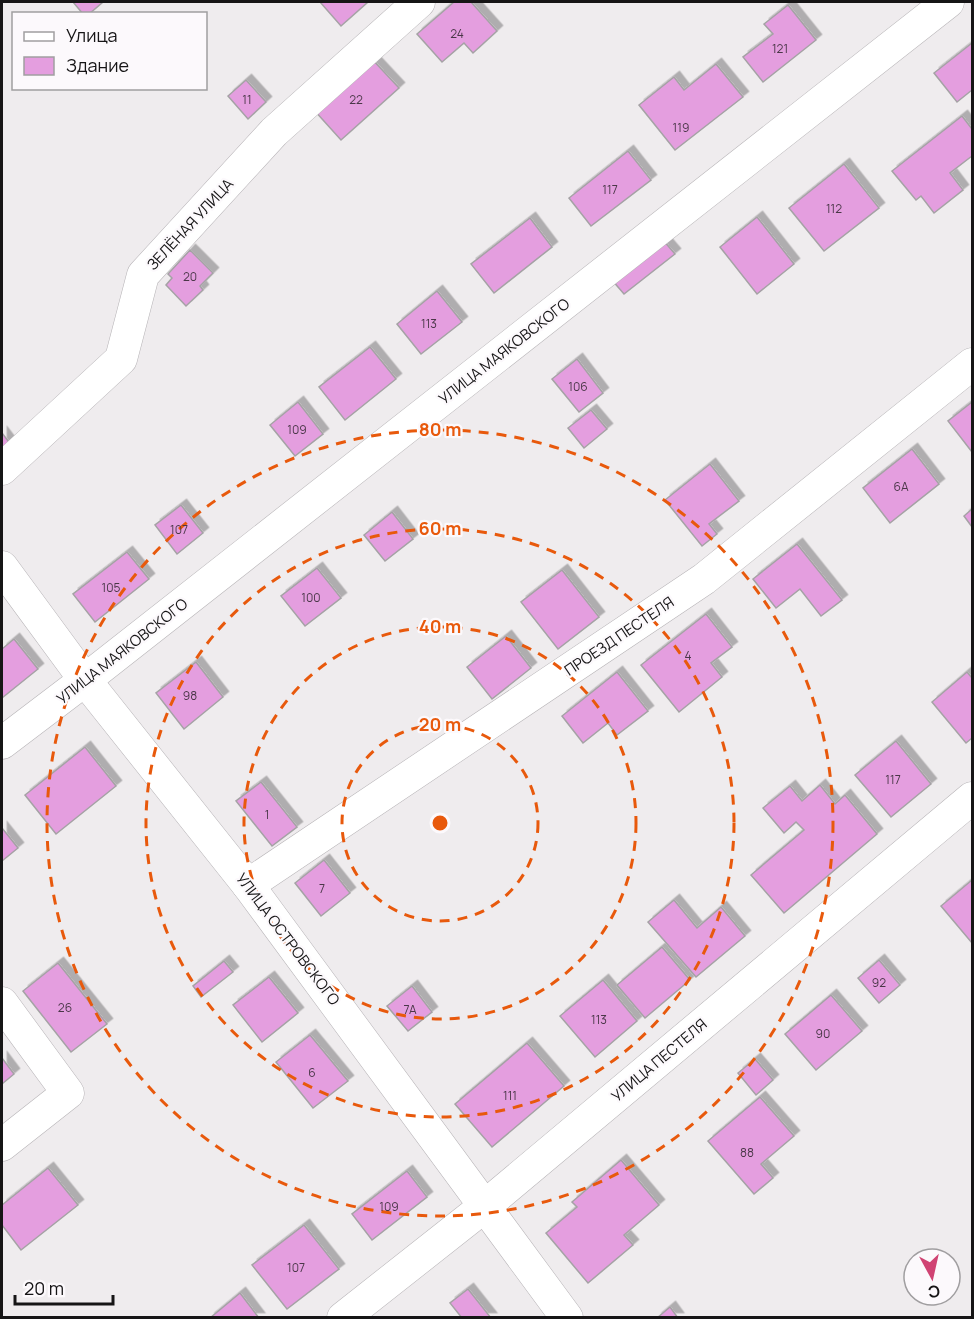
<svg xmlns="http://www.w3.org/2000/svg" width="974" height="1319" font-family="Manrope,sans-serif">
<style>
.building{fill:#e49edf;stroke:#a5a2a5;stroke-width:1.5;filter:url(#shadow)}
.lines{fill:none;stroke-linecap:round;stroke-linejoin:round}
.minor-casing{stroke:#b7b4b7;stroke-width:33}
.minor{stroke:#fff;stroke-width:32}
.ring{fill:none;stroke:#e8590c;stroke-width:3;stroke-dasharray:10 8}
.labels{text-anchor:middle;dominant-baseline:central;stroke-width:4.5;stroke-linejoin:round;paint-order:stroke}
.number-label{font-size:12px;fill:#4a3748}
.street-label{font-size:15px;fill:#161516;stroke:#fcf9fc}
.centre{fill:#e8590c;stroke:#fcf9fc;stroke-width:3}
.ring-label{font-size:18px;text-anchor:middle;font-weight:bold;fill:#e8590c;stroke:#fcf9fc;stroke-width:4.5;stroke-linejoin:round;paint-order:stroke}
</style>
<defs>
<filter id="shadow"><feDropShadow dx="5.5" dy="-5.5" stdDeviation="0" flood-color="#0004"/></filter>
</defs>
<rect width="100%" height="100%" fill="#efecee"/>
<g class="building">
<polygon points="73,2 103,2 89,14 83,14"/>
<polygon points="320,2 368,2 341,26"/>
<polygon points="454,2 471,2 497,31 473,53 464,43 442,62 417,34"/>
<polygon points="788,5 816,40 763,82 743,57 773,34 764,24"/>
<polygon points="972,43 972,90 957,102 934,73"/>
<polygon points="371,58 399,88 341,140 314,110"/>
<polygon points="716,64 743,97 675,150 639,105 674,77 684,90"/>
<polygon points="246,80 266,102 248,119 228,96"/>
<polygon points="962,116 972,129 972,156 950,173 963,190 934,213 921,196 916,200 892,171"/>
<polygon points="628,151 651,180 591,226 569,198"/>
<polygon points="844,164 879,208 824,251 789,208"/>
<polygon points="757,217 794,264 757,294 720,247"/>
<polygon points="530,218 552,247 494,293 471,264"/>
<polygon points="663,240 675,254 624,294 612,280"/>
<polygon points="190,250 213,273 200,286 203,290 186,306 166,285 172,278 168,274"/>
<polygon points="437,291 462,322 421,354 397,324"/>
<polygon points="370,347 396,379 345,420 319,387"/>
<polygon points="577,359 603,393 579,412 552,379"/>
<polygon points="298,402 323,434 295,456 270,425"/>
<polygon points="972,402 972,452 948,421"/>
<polygon points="591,410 607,429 584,448 568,428"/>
<polygon points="2,433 12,446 2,454"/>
<polygon points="912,449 939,484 890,523 863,488"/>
<polygon points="710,464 739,501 709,524 717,534 702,546 665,500"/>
<polygon points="181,505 203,533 177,554 155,525"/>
<polygon points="972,509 972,527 964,516"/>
<polygon points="392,512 413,539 385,561 364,535"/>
<polygon points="797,544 842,600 821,616 800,589 776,608 753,579"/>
<polygon points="127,552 149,579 95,622 73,594"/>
<polygon points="317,568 341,598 305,626 281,596"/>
<polygon points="562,570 599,617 558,649 521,602"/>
<polygon points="706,614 732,647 711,663 722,677 679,712 641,665"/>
<polygon points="506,636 531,668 492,699 467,667"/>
<polygon points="14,639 38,669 2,698 2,649"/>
<polygon points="196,662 223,697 184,729 156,693"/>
<polygon points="617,672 648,711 617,735 608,723 583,743 562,716"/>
<polygon points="967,672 972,678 972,738 966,743 932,702"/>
<polygon points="896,741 931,784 891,817 855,775"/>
<polygon points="85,747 116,786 56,834 25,795"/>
<polygon points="261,782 297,827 272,846 236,801"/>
<polygon points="820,785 835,804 845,795 877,834 784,913 751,875 804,830 796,822 784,833 763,808 790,786 802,801"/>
<polygon points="2,828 18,848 2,861"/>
<polygon points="324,860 350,893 321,916 295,883"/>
<polygon points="972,880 972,943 941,906"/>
<polygon points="674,900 697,928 721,907 745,936 696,977 648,922"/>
<polygon points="662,947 690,980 645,1018 617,985"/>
<polygon points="879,960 900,985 879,1003 858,978"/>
<polygon points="224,961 233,972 201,997 193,986"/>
<polygon points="58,963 107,1024 71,1052 23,991"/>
<polygon points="269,977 298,1013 262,1042 233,1005"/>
<polygon points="603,980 637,1021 595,1057 560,1016"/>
<polygon points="412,986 432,1012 408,1031 387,1006"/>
<polygon points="831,995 862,1031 816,1070 785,1034"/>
<polygon points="310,1035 348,1081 313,1108 276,1062"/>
<polygon points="527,1043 564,1086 492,1147 455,1104"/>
<polygon points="2,1058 14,1074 2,1084"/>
<polygon points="755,1059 773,1080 756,1095 738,1073"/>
<polygon points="760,1097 794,1136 761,1164 773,1178 754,1194 708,1141"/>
<polygon points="621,1160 659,1205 624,1235 633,1245 588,1283 546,1233 577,1207 572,1202"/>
<polygon points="48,1168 78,1205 21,1250 2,1225 2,1205"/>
<polygon points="407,1171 427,1197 372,1240 352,1214"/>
<polygon points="304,1225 339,1269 287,1309 252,1265"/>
<polygon points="468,1289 491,1318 462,1318 450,1303"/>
<polygon points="240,1293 259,1318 210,1318"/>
<polygon points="670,1307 678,1318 657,1318"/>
</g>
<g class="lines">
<defs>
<g id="minor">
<polyline points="2,469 121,359 143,275 274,132 419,2"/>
<polyline points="2,567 85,680 248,885 567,1318"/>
<polyline points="2,743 85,680 948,2"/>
<polyline points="248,885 704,579 972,364"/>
<polyline points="2,1003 68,1093 2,1145"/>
<polyline points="343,1318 485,1206 972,798"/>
</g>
</defs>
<use href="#minor" class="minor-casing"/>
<use href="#minor" class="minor"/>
</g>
<g class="ring">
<circle cx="440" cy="823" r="98"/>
<circle cx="440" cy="823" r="196"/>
<circle cx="440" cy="823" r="294"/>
<circle cx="440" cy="823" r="393"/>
</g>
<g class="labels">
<g class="number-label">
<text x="457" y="33">24</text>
<text x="780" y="48">121</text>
<text x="247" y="99">11</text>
<text x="356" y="99">22</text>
<text x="681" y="127">119</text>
<text x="610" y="189">117</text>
<text x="834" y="208">112</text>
<text x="190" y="276">20</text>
<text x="429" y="323">113</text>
<text x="578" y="386">106</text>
<text x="297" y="429">109</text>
<text x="901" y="486">6А</text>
<text x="179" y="529">107</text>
<text x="111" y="587">105</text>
<text x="311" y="597">100</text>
<text x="688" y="655">4</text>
<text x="190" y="695">98</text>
<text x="893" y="779">117</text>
<text x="267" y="814">1</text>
<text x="322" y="888">7</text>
<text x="879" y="982">92</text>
<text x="65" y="1007">26</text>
<text x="410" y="1009">7А</text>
<text x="599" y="1019">113</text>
<text x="823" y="1033">90</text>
<text x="312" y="1072">6</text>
<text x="510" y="1095">111</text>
<text x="747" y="1152">88</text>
<text x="389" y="1206">109</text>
<text x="296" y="1267">107</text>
</g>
<g class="street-label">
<text transform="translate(190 224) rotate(-47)">ЗЕЛЁНАЯ УЛИЦА</text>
<text transform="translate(504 351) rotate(-38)">УЛИЦА МАЯКОВСКОГО</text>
<text transform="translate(619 636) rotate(-34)">ПРОЕЗД ПЕСТЕЛЯ</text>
<text transform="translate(122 651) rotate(-38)">УЛИЦА МАЯКОВСКОГО</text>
<text transform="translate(288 939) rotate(53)">УЛИЦА ОСТРОВСКОГО</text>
<text transform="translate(659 1060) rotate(-40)">УЛИЦА ПЕСТЕЛЯ</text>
</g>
</g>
<circle cx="440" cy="823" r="9" class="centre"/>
<g class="ring-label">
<text x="440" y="436">80 m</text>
<text x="440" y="535">60 m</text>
<text x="440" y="633">40 m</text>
<text x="440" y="731">20 m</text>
</g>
<rect width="974" height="1319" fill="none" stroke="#161516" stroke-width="6"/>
<rect x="12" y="12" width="195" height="78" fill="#fcf9fc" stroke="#a09ea0" stroke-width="1.5"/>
<rect x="24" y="32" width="30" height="9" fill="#ffffff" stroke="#a09ea0" stroke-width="1.5"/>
<text x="66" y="42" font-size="18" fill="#161516">Улица</text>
<rect x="24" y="57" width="30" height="18" fill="#e49edf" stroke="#a09ea0" stroke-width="1.5"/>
<text x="66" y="72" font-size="18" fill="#161516">Здание</text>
<g transform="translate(932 1277) rotate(172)"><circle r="28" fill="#fcf9fc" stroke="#a09ea0" stroke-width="1.5"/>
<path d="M0-4.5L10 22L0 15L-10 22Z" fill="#d04373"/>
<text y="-9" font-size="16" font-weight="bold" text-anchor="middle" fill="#161516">С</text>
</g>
<path d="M15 1295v9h98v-9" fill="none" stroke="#161516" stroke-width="3"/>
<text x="24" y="1295" font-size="18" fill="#161516" stroke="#fcf9fc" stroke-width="4.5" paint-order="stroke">20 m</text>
</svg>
